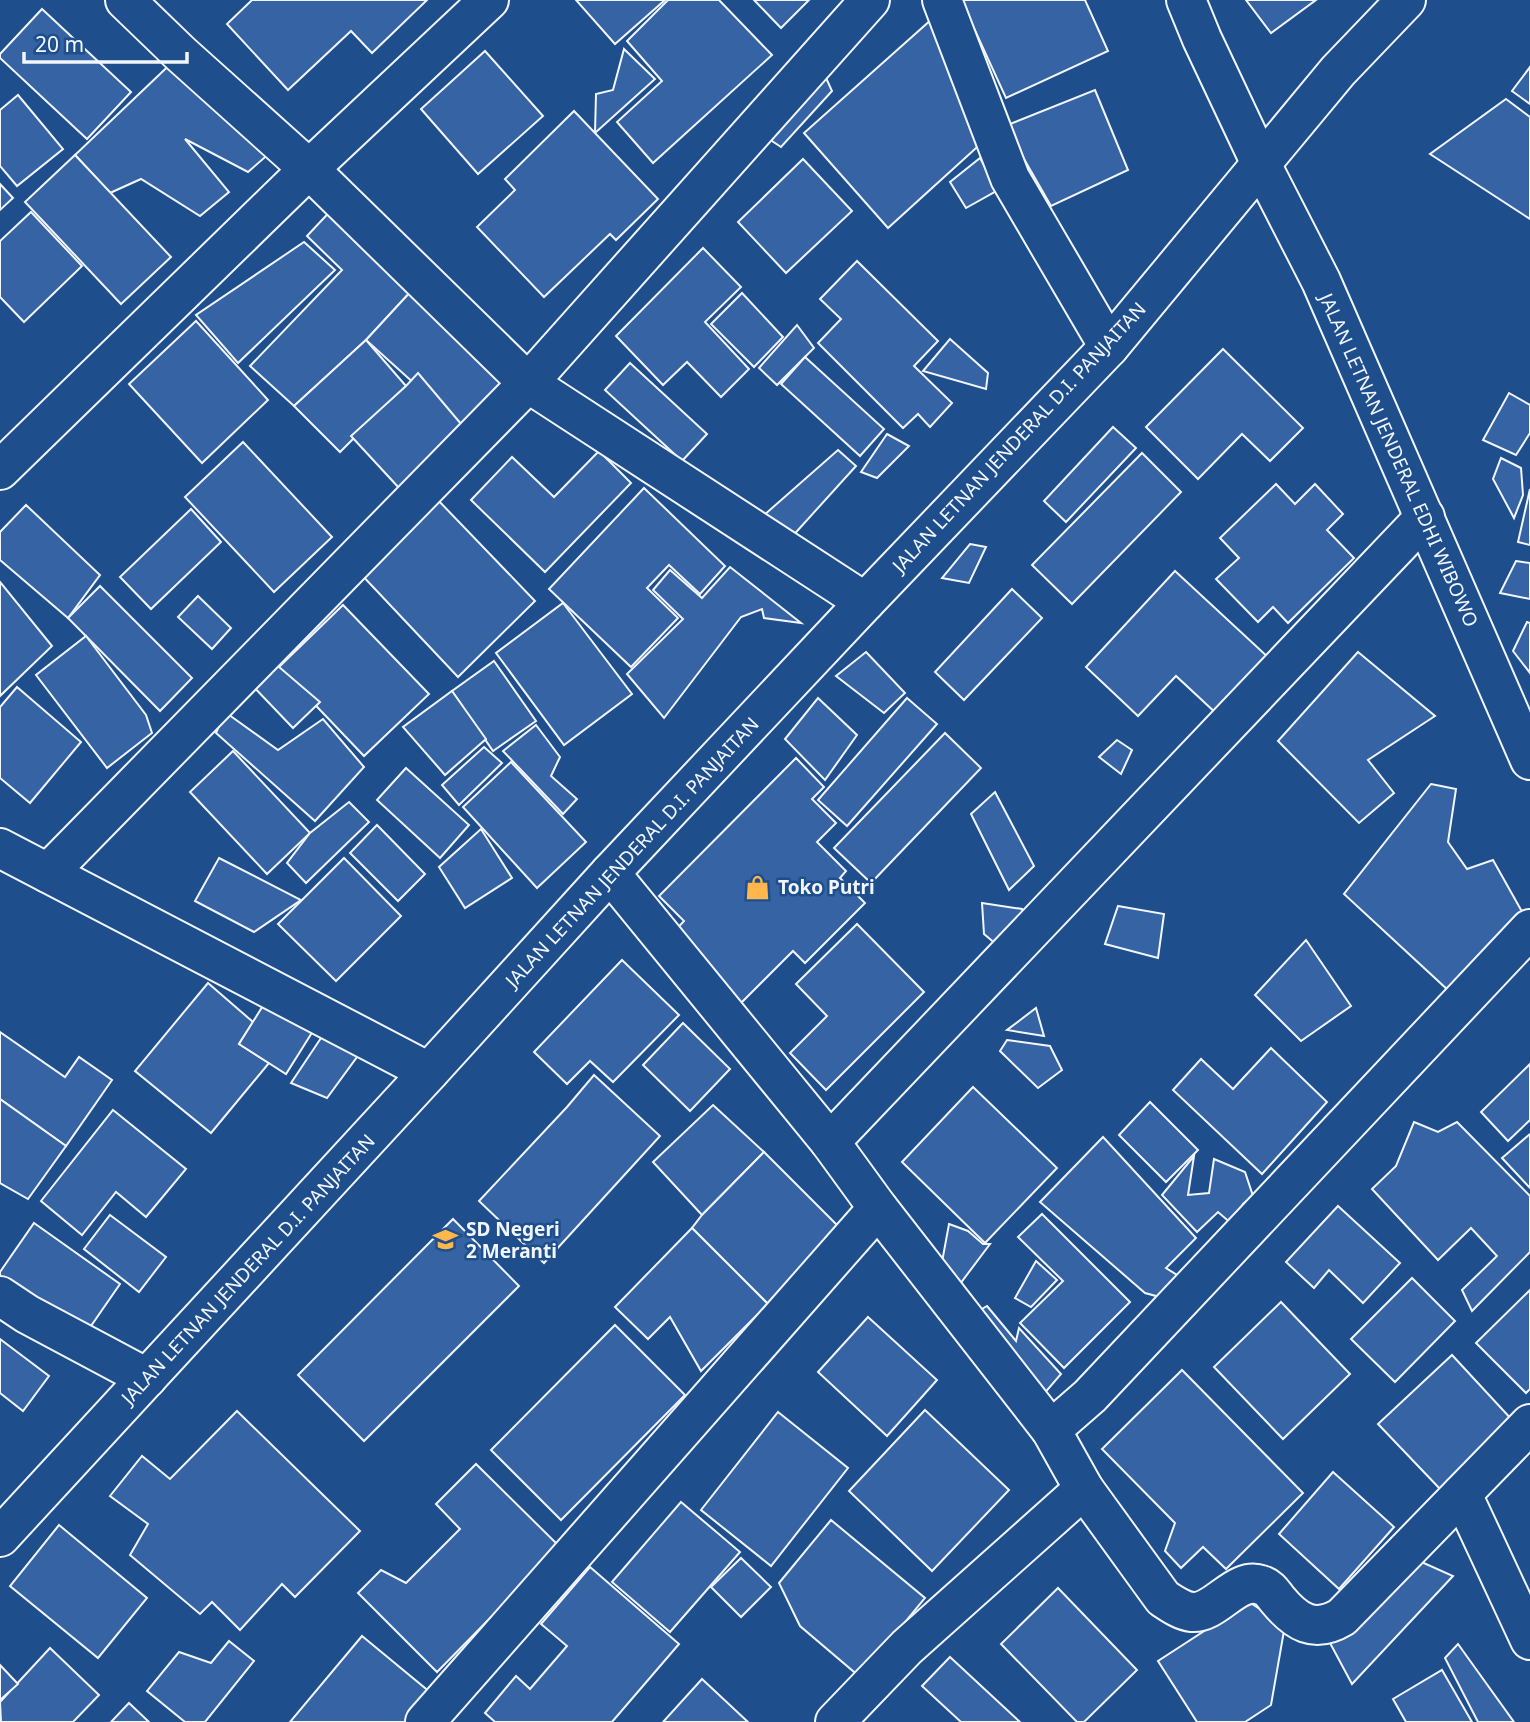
<svg xmlns="http://www.w3.org/2000/svg" width="1530" height="1722" font-family="'Noto Sans',sans-serif">
<style>
.building{fill:#3563a3;stroke:#f2f6ff;stroke-width:2}
.lines{fill:none;stroke-linecap:round;stroke-linejoin:round}
.minor-casing{stroke:#f2f6ff;stroke-width:42}
.minor{stroke:#1f4e8c;stroke-width:38}
.labels{text-anchor:middle;dominant-baseline:central;stroke-width:5;stroke-linejoin:round;paint-order:stroke}
.street-label{font-size:19px;fill:#f2f6ff;stroke:#1f4e8c}
.poi-label{font-size:19px;font-weight:bold;fill:#f2f6ff;stroke:#1f4e8c;text-anchor:start}
</style>
<rect width="100%" height="100%" fill="#1f4e8c"/>
<g class="building">
<polygon points="252,0 427,0 372,53 351,31 288,90 227,24"/>
<polygon points="576,0 665,0 615,44"/>
<polygon points="668,0 719,0 772,55 653,163 617,122 662,81 627,41"/>
<polygon points="754,0 809,0 781,28"/>
<polygon points="961,0 1085,0 1108,51 1006,98"/>
<polygon points="1246,0 1316,0 1271,33"/>
<polygon points="42,9 131,92 87,139 0,58 0,54"/>
<polygon points="932,19 986,139 888,228 804,133"/>
<polygon points="624,49 655,79 595,133 596,94 613,90"/>
<polygon points="485,51 543,116 478,174 421,109"/>
<polygon points="181,54 272,151 248,172 185,139 229,192 200,216 141,179 110,193 75,155"/>
<polygon points="1530,67 1530,104 1512,91"/>
<polygon points="822,69 832,91 781,147 760,133"/>
<polygon points="1095,90 1128,170 1051,206 1005,126"/>
<polygon points="18,95 63,149 17,186 0,166 0,110"/>
<polygon points="1506,99 1530,117 1530,219 1430,154"/>
<polygon points="574,111 658,199 616,240 610,234 544,297 477,227 515,190 505,179"/>
<polygon points="75,155 171,257 121,304 25,202"/>
<polygon points="980,158 998,190 966,208 950,182"/>
<polygon points="803,159 852,211 786,273 738,222"/>
<polygon points="0,184 13,198 0,210"/>
<polygon points="337,204 414,288 366,340 294,406 250,366 342,270 307,236"/>
<polygon points="31,212 82,266 24,322 0,297 0,241"/>
<polygon points="304,242 335,270 238,363 196,315"/>
<polygon points="703,248 741,287 705,322 749,369 721,397 687,362 663,385 616,336"/>
<polygon points="857,261 938,341 914,366 952,403 930,427 918,414 903,428 818,343 841,319 820,299"/>
<polygon points="414,288 514,380 467,431 366,340"/>
<polygon points="742,293 783,337 754,367 711,324"/>
<polygon points="196,321 268,400 202,463 129,384"/>
<polygon points="797,325 814,348 777,385 759,368"/>
<polygon points="950,339 988,373 986,389 923,371"/>
<polygon points="366,340 406,386 340,452 294,406"/>
<polygon points="1223,349 1303,428 1270,461 1242,434 1198,479 1146,427"/>
<polygon points="805,357 884,429 860,456 781,384"/>
<polygon points="630,363 707,434 682,461 605,390"/>
<polygon points="418,373 467,431 400,489 351,436 406,386"/>
<polygon points="1509,393 1530,405 1530,433 1516,455 1483,440"/>
<polygon points="1113,427 1136,448 1066,522 1044,501"/>
<polygon points="887,434 909,446 877,478 861,472"/>
<polygon points="243,442 332,537 274,592 185,497"/>
<polygon points="838,450 856,466 789,540 763,516"/>
<polygon points="599,451 631,483 545,572 471,500 512,457 554,497"/>
<polygon points="1142,453 1181,492 1072,604 1032,565"/>
<polygon points="1501,458 1521,468 1523,495 1514,518 1493,479"/>
<polygon points="1276,484 1295,504 1315,484 1343,514 1327,530 1354,558 1288,623 1273,607 1258,622 1216,579 1239,558 1220,538"/>
<polygon points="644,488 725,566 700,594 669,565 647,588 678,618 631,667 549,589"/>
<polygon points="1530,489 1530,545 1518,542"/>
<polygon points="435,497 535,601 458,677 358,571"/>
<polygon points="26,505 100,575 68,618 0,560 0,532"/>
<polygon points="191,509 221,542 151,609 120,577"/>
<polygon points="970,544 986,547 969,583 942,578"/>
<polygon points="1516,561 1530,563 1530,599 1500,593"/>
<polygon points="730,567 801,623 764,618 762,609 741,617 664,718 627,674 683,619 653,590 670,570 702,598"/>
<polygon points="1175,571 1270,659 1218,715 1176,676 1138,716 1086,667"/>
<polygon points="0,582 52,646 0,696"/>
<polygon points="100,586 192,678 160,711 68,618"/>
<polygon points="1012,589 1042,618 964,700 935,672"/>
<polygon points="198,596 231,628 212,649 178,617"/>
<polygon points="563,603 632,694 564,745 496,653"/>
<polygon points="343,605 429,694 364,756 279,667"/>
<polygon points="1527,622 1530,623 1530,673 1513,651"/>
<polygon points="86,636 146,715 152,733 107,768 36,675"/>
<polygon points="866,652 905,693 884,713 836,676"/>
<polygon points="1358,652 1435,716 1368,760 1394,793 1359,823 1278,741"/>
<polygon points="275,655 279,667 320,702 293,728 248,681"/>
<polygon points="494,661 536,721 493,751 452,691"/>
<polygon points="17,687 81,742 30,803 0,778 0,707"/>
<polygon points="452,691 486,739 445,775 403,727"/>
<polygon points="818,698 857,735 825,780 785,739"/>
<polygon points="907,698 937,724 847,826 818,800"/>
<polygon points="225,712 278,750 323,719 364,767 315,821 216,733"/>
<polygon points="536,725 560,757 551,776 577,799 563,814 503,751"/>
<polygon points="945,733 981,768 871,883 834,848"/>
<polygon points="1117,740 1132,750 1121,774 1099,757"/>
<polygon points="484,747 502,763 459,805 442,785"/>
<polygon points="233,751 310,833 267,874 190,792"/>
<polygon points="796,758 824,787 812,799 836,823 817,842 846,871 840,878 865,903 805,963 793,951 738,1006 670,936 684,921 659,896"/>
<polygon points="511,762 586,842 537,888 463,807"/>
<polygon points="406,768 469,825 440,858 377,800"/>
<polygon points="1431,784 1456,789 1448,842 1467,869 1493,860 1525,917 1449,991 1344,894"/>
<polygon points="995,792 1034,866 1009,890 971,814"/>
<polygon points="349,802 369,822 306,883 287,863 310,833"/>
<polygon points="377,825 425,874 398,901 350,853"/>
<polygon points="481,829 512,878 465,908 439,867"/>
<polygon points="219,858 301,900 254,932 195,901"/>
<polygon points="344,858 401,916 336,981 278,924"/>
<polygon points="982,903 1022,909 1029,930 1003,950 984,934"/>
<polygon points="1118,906 1164,914 1158,958 1105,944"/>
<polygon points="857,924 924,992 826,1090 790,1053 827,1016 796,984"/>
<polygon points="1306,940 1351,1006 1301,1041 1255,995"/>
<polygon points="622,960 679,1015 613,1082 590,1061 567,1084 534,1052"/>
<polygon points="208,983 253,1022 239,1044 269,1063 211,1133 135,1071"/>
<polygon points="271,993 318,1023 286,1074 239,1044"/>
<polygon points="1036,1008 1044,1036 1007,1030"/>
<polygon points="683,1023 730,1069 690,1111 643,1065"/>
<polygon points="329,1026 365,1046 327,1098 291,1083"/>
<polygon points="0,1032 65,1077 79,1057 112,1080 66,1146 0,1099"/>
<polygon points="1007,1040 1050,1046 1062,1070 1038,1088 1000,1051"/>
<polygon points="1271,1048 1327,1102 1262,1174 1173,1090 1201,1059 1233,1089"/>
<polygon points="1530,1064 1530,1120 1508,1141 1481,1112"/>
<polygon points="594,1075 660,1136 544,1263 479,1201 567,1107"/>
<polygon points="973,1087 1057,1168 985,1243 902,1162"/>
<polygon points="0,1099 66,1146 28,1199 0,1183"/>
<polygon points="1150,1102 1198,1150 1166,1182 1119,1135"/>
<polygon points="713,1105 764,1152 702,1215 653,1162"/>
<polygon points="113,1110 186,1169 146,1217 116,1192 82,1235 41,1201"/>
<polygon points="1414,1122 1438,1132 1457,1122 1530,1196 1530,1252 1472,1311 1462,1290 1497,1256 1471,1228 1438,1260 1372,1189 1396,1166"/>
<polygon points="1530,1134 1530,1188 1502,1158"/>
<polygon points="1103,1137 1196,1238 1166,1268 1185,1280 1171,1300 1145,1293 1040,1202"/>
<polygon points="764,1152 842,1230 768,1304 692,1228 702,1215"/>
<polygon points="1194,1156 1188,1195 1209,1193 1214,1159 1245,1172 1253,1196 1243,1204 1233,1225 1218,1212 1197,1232 1162,1195"/>
<polygon points="1338,1206 1400,1263 1363,1303 1329,1270 1314,1288 1286,1262"/>
<polygon points="1042,1214 1130,1302 1064,1368 1020,1323 1063,1281 1018,1237"/>
<polygon points="110,1215 166,1257 139,1292 84,1249"/>
<polygon points="453,1219 519,1286 364,1441 298,1375"/>
<polygon points="34,1223 120,1284 84,1336 0,1276 0,1272"/>
<polygon points="949,1224 968,1231 983,1244 990,1244 957,1288 942,1262"/>
<polygon points="692,1228 768,1304 701,1371 670,1317 648,1339 615,1307"/>
<polygon points="1036,1261 1057,1280 1031,1307 1015,1298"/>
<polygon points="1412,1278 1455,1321 1395,1382 1351,1339"/>
<polygon points="1530,1290 1530,1389 1526,1393 1476,1343"/>
<polygon points="1281,1302 1350,1374 1283,1439 1214,1367"/>
<polygon points="987,1306 1016,1341 1019,1328 1061,1374 1043,1395 977,1312"/>
<polygon points="868,1317 937,1380 887,1436 818,1372"/>
<polygon points="615,1325 685,1395 561,1520 491,1450"/>
<polygon points="0,1339 49,1376 23,1411 0,1393"/>
<polygon points="1452,1355 1514,1422 1442,1491 1378,1424"/>
<polygon points="1182,1370 1303,1493 1226,1569 1203,1547 1181,1568 1165,1551 1175,1523 1102,1449"/>
<polygon points="925,1410 1009,1490 932,1571 849,1491"/>
<polygon points="237,1411 360,1531 295,1597 282,1584 240,1630 212,1602 200,1614 130,1555 148,1524 110,1496 142,1456 170,1479"/>
<polygon points="778,1412 848,1468 771,1566 701,1510"/>
<polygon points="476,1464 560,1547 437,1672 358,1593 381,1570 406,1583 460,1529 436,1504"/>
<polygon points="1333,1472 1394,1527 1339,1589 1279,1534"/>
<polygon points="681,1502 740,1552 670,1632 612,1582"/>
<polygon points="831,1520 925,1598 860,1677 800,1626 779,1583"/>
<polygon points="59,1525 147,1598 98,1658 10,1586"/>
<polygon points="741,1558 771,1587 741,1617 711,1587"/>
<polygon points="1417,1560 1453,1576 1352,1684 1330,1643"/>
<polygon points="590,1567 679,1644 612,1722 495,1722 485,1713 516,1676 530,1689 567,1646 541,1624"/>
<polygon points="1058,1588 1137,1670 1084,1722 1077,1722 1001,1644"/>
<polygon points="1249,1602 1285,1625 1271,1705 1245,1722 1197,1722 1158,1661"/>
<polygon points="362,1636 437,1698 417,1722 290,1722"/>
<polygon points="229,1641 254,1661 205,1722 185,1722 147,1691 179,1652 211,1663"/>
<polygon points="1458,1644 1514,1722 1478,1722 1445,1658"/>
<polygon points="50,1648 99,1695 73,1722 1,1722 0,1702"/>
<polygon points="950,1657 1020,1722 961,1722 922,1686"/>
<polygon points="0,1665 18,1684 0,1700"/>
<polygon points="1442,1670 1472,1722 1406,1722 1393,1699"/>
<polygon points="702,1679 748,1722 663,1722"/>
<polygon points="129,1703 149,1722 111,1722"/>
</g>
<g class="lines">
<defs>
<g id="minor">
<polyline points="125,0 181,54 309,169 528,383 865,602"/>
<polyline points="942,0 1010,178 1109,347"/>
<polyline points="1186,0 1202,39 1261,164 1321,281 1530,760"/>
<polyline points="0,470 309,169 489,0"/>
<polyline points="0,848 429,1072"/>
<polyline points="48,873 528,383 870,0"/>
<path d="M610,873L830,1142L878,1208L1051,1430L1084,1489L1163,1598C1172,1604 1182,1611 1192,1612C1216,1614 1236,1576 1261,1585C1269,1587 1273,1594 1277,1599C1296,1622 1314,1634 1342,1617L1530,1424"/>
<polyline points="830,1142 1425,517"/>
<polyline points="0,1296 27,1314 147,1378"/>
<polyline points="1051,1430 1090,1396 1530,929"/>
<polyline points="1462,1494 1530,1640"/>
<polyline points="0,1537 429,1072 610,873 865,602 1109,347 1338,71 1406,0"/>
<polyline points="425,1722 878,1208"/>
<polyline points="835,1722 907,1647 1084,1489"/>
</g>
</defs>
<use href="#minor" class="minor-casing"/>
<use href="#minor" class="minor"/>
</g>
<defs>
<symbol id="shop-bare" viewBox="-9 -9 18 18"><path d="M-5-2.5h2.3a2.7 3.5 0 0 1 5.4 0H5L5.5 6h-11ZM-1.5-2.5h3a1.5 2.3 0 0 0-3 0Z" fill="#ffb74d" stroke="#1f4e8c" stroke-width="2.5" paint-order="stroke"/></symbol>
<symbol id="school-bare" viewBox="-9 -9 18 18"><path d="M0-5L7-2L0 1L-7-2ZM-4 1L0 2.5L4 1V4Q0 6-4 4Z" fill="#ffb74d" stroke="#1f4e8c" stroke-width="2.5" paint-order="stroke"/></symbol>
</defs>
<g fill-rule="evenodd">
<use href="#shop-bare" x="740" y="870" width="35" height="35"/>
<use href="#school-bare" x="428" y="1222" width="35" height="35"/>
</g>
<g class="labels">
<g class="street-label">
<text transform="translate(1019 437) rotate(-47)">JALAN LETNAN JENDERAL D.I. PANJAITAN</text>
<text transform="translate(1399 460) rotate(66)">JALAN LETNAN JENDERAL EDHI WIBOWO</text>
<text transform="translate(632 852) rotate(-47)">JALAN LETNAN JENDERAL D.I. PANJAITAN</text>
<text transform="translate(248 1269) rotate(-47)">JALAN LETNAN JENDERAL D.I. PANJAITAN</text>
</g>
<g class="poi-label">
<text x="778" y="887">Toko Putri</text>
<text x="466" y="1229">SD Negeri<tspan x="466" dy="22">2 Meranti</tspan></text>
</g>
</g>
<path d="M24 52v10h163v-10" fill="none" stroke="#f2f6ff" stroke-width="3.5"/>
<text x="35" y="52" font-size="21" fill="#f2f6ff" stroke="#1f4e8c" stroke-width="5" paint-order="stroke">20 m</text>
</svg>
